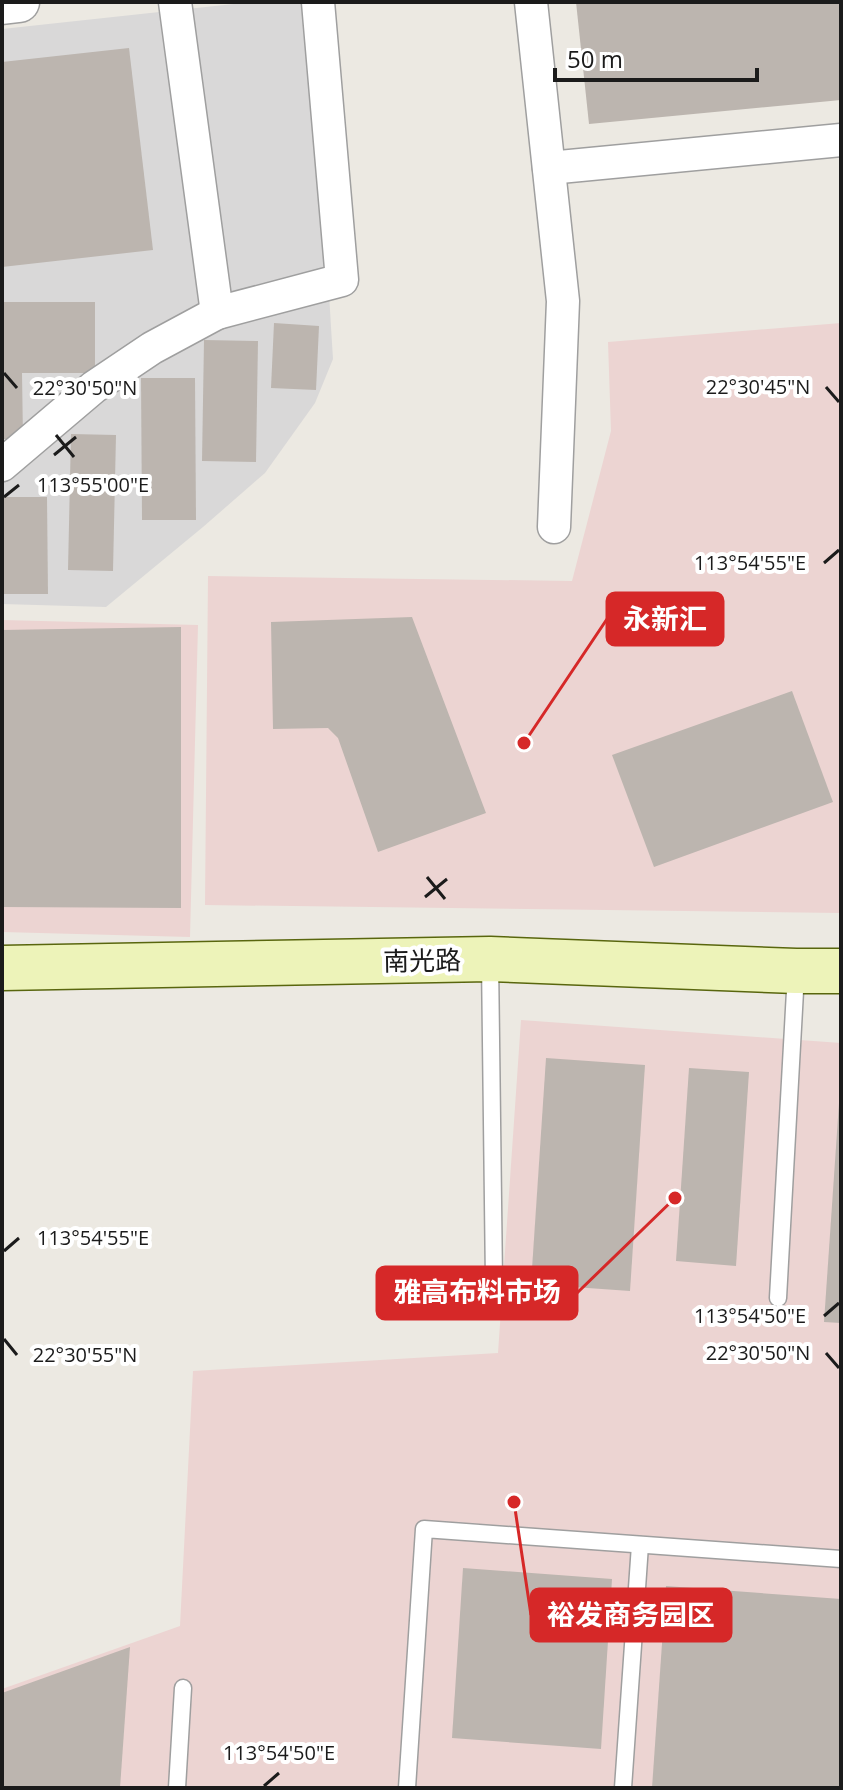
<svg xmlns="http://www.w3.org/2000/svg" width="843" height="1790" font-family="'Open Sans','Noto Sans SC',sans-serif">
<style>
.residential{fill:#d9d8d8}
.commercial{fill:#ecd4d2}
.building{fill:#bcb5af}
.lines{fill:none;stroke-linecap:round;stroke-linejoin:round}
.service-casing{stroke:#9f9f9f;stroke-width:19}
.minor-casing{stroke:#9f9f9f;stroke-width:35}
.tertiary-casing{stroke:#9f9f9f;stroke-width:43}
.secondary-casing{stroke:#59660e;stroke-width:47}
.service{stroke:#fff;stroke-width:16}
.minor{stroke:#fff;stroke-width:32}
.tertiary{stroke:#fff;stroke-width:40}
.secondary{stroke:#edf3b9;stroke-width:44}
.ticks{fill:none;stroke:#1b1b1b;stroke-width:3}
.labels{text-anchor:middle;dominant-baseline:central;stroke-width:8;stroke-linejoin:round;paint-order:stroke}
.street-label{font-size:26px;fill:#1b1b1b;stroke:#fff}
.ticks-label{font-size:20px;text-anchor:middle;fill:#1b1b1b;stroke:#fff;stroke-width:8;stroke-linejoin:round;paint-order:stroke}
.leader{fill:none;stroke:#d62828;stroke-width:3}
.callout-dot{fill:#d62828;stroke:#fff;stroke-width:3}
.callout{fill:#d62828;stroke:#d62828;stroke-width:3}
.callout-label{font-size:28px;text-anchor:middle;font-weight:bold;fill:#fff}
</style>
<rect width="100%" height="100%" fill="#ece9e2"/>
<polygon class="residential" points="252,2 311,2 333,359 315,403 265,473 203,527 106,607 2,604 2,29"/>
<g class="commercial">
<polygon points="841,323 841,913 205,905 208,576 572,581 611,431 608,342"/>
<polygon points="2,620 198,625 190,937 2,932"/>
<polygon points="521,1020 841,1043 841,1788 2,1788 2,1689 180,1626 193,1371 498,1353"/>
</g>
<g class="building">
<polygon points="576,2 841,2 841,100 589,124"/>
<polygon points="129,48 153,250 2,267 2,62"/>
<polygon points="2,302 95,302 95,373 22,373 23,439 2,439"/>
<polygon points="274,323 319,326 316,390 271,388"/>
<polygon points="204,340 258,341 256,462 202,461"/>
<polygon points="141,378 195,378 196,520 142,520"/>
<polygon points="71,434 116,435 113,571 68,570"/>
<polygon points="2,497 47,497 48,594 2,594"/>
<polygon points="412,617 486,813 378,852 338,738 328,728 273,729 271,622"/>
<polygon points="181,627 181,908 2,907 2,630"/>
<polygon points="792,691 833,802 654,867 612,755"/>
<polygon points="546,1058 645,1065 630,1291 531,1284"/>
<polygon points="689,1068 749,1072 736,1266 676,1261"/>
<polygon points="839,1103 841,1103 841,1323 824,1322"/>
<polygon points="463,1568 612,1579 601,1749 452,1738"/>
<polygon points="666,1586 841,1599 841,1788 652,1788"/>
<polygon points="130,1647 120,1788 2,1788 2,1693"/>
</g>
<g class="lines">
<defs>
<g id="service">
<polyline points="490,960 494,1282"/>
<polyline points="778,1298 796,973"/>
<polyline points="177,1788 183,1688"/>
<polyline points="407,1788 424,1529 841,1559"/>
<polyline points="623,1788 640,1545"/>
</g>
<g id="minor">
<polyline points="175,2 217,313"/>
<polyline points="531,2 563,301 554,527"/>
<polyline points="549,168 841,140"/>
<polyline points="2,465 94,387 152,348 217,313 342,280 318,2"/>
</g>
<polyline id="tertiary" points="2,4 19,2"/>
<polyline id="secondary" points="2,968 490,959 796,971 841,971"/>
</defs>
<use href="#service" class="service-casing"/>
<use href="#minor" class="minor-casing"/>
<use href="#tertiary" class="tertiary-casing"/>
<use href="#secondary" class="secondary-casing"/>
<use href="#service" class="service"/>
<use href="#minor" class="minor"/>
<use href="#tertiary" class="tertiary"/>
<use href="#secondary" class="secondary"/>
</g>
<path class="ticks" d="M4,373L17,388M826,387L839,402M56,435L74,457M54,455L76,437M4,497L19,485M824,563L839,550M427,877L445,899M425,897L447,879M4,1251L19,1238M824,1316L839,1303M4,1339L17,1355M826,1353L839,1368M264,1786L279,1773"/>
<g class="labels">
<g class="street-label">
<text transform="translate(422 960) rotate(-1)">南光路</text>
</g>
</g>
<g class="ticks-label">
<text x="758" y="394">22°30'45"N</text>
<text x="85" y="395">22°30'50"N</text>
<text x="93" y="492">113°55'00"E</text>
<text x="750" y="570">113°54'55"E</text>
<text x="93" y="1245">113°54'55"E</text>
<text x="750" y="1323">113°54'50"E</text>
<text x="758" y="1360">22°30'50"N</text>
<text x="85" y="1362">22°30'55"N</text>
<text x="279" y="1760">113°54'50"E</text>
</g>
<path class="leader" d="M524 743L607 619M675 1198L577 1293M514 1502L531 1615"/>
<g class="callout-dot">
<circle cx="524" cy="743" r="8"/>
<circle cx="675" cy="1198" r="8"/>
<circle cx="514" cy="1502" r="8"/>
</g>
<g class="callout">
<rect x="607" y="593" width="116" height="52" rx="8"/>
<rect x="377" y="1267" width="200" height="52" rx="8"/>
<rect x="531" y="1589" width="200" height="52" rx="8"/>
</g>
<g class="callout-label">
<text x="665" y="629">永新汇</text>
<text x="477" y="1302">雅高布料市场</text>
<text x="631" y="1625">裕发商务园区</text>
</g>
<rect width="843" height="1790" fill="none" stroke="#1b1b1b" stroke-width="8"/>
<path d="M555 68v12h202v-12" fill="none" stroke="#1b1b1b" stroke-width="4"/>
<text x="567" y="68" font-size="24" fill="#1b1b1b" stroke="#ffffff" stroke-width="6" paint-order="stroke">50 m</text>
</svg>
